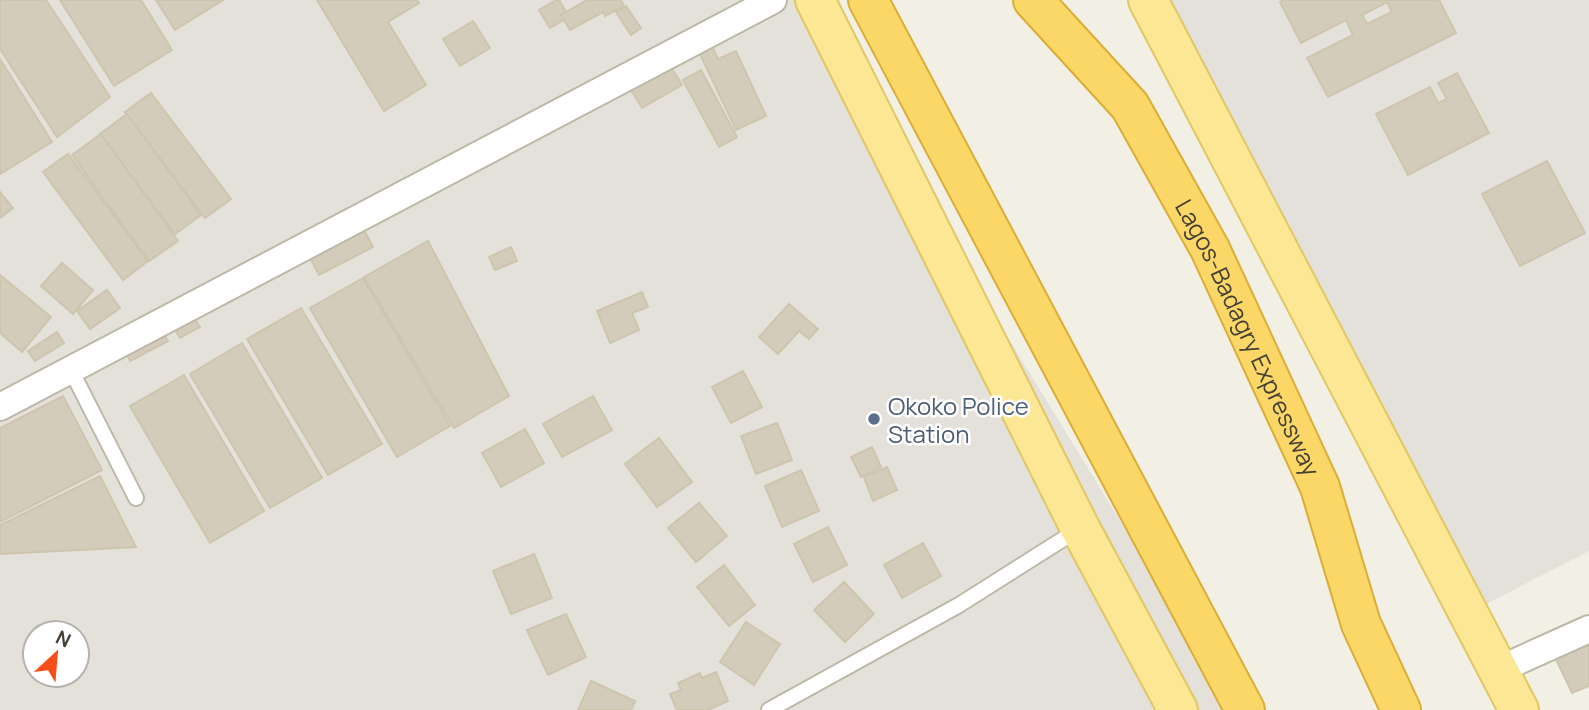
<svg xmlns="http://www.w3.org/2000/svg" width="1589" height="710" font-family="Manrope,sans-serif">
<style>
.industrial{fill:#e4e1da;fill-rule:evenodd}
.building{fill:#d4ccbb;stroke:#cec5ae;stroke-width:2;fill-rule:evenodd}
.lines{fill:none;stroke-linecap:round;stroke-linejoin:round}
.lane-casing{stroke:#bdb8a8;stroke-width:18}
.street-casing{stroke:#bdb8a8;stroke-width:30}
.primary-casing{stroke:#e1c764;stroke-width:42}
.highway-casing{stroke:#daad37;stroke-width:42}
.lane{stroke:#fff;stroke-width:14}
.street{stroke:#fff;stroke-width:26}
.primary{stroke:#fce894;stroke-width:38}
.highway{stroke:#fbd767;stroke-width:38}
.service-dot{fill:#5c6f8a;stroke:#fff;stroke-width:2.5}
.labels{text-anchor:middle;dominant-baseline:central;stroke-width:5;stroke-linejoin:round;paint-order:stroke}
.street-label{font-size:24px;fill:#454035;stroke:#fff}
.service-label{font-size:24px;fill:#4e5e75;stroke:#fff;text-anchor:start}
</style>
<rect width="100%" height="100%" fill="#f2efe5"/>
<g class="industrial">
<path d="M0,0H806L906,171L1236,710H0ZM35,633H77V675H35Z"/>
<polygon points="1162,0 1589,0 1589,551 1461,617"/>
</g>
<g class="building">
<polygon points="0,0 46,0 110,97 57,137 0,49"/>
<polygon points="60,0 141,0 172,50 114,86"/>
<polygon points="156,0 223,0 175,30"/>
<polygon points="317,0 417,0 419,3 388,22 426,85 384,111"/>
<polygon points="556,0 559,0 569,17 550,28 539,10"/>
<polygon points="587,0 621,0 624,6 605,16 603,12 570,30 561,15"/>
<path d="M1283,0H1439L1456,33L1328,97L1307,58L1353,35L1346,20L1301,43L1280,2ZM1387,2L1392,12L1367,24L1362,15Z"/>
<polygon points="626,6 641,28 631,35 616,12"/>
<polygon points="473,21 490,48 460,66 443,39"/>
<polygon points="712,46 718,59 736,51 766,116 736,130 699,52"/>
<polygon points="0,59 52,142 0,174"/>
<polygon points="667,60 682,85 642,108 627,83"/>
<polygon points="701,70 737,137 719,147 683,80"/>
<polygon points="1457,73 1489,133 1408,175 1376,114 1430,87 1438,103 1447,99 1438,83"/>
<polygon points="151,93 231,199 205,218 125,112"/>
<polygon points="127,114 201,215 175,234 100,134"/>
<polygon points="101,134 178,241 149,261 72,155"/>
<polygon points="68,154 148,261 123,280 43,172"/>
<polygon points="1547,161 1585,233 1520,266 1482,194"/>
<polygon points="0,192 13,208 0,218"/>
<polygon points="362,226 373,247 319,275 308,254"/>
<polygon points="428,241 509,396 454,428 364,277"/>
<polygon points="511,247 517,261 495,270 489,257"/>
<polygon points="62,263 93,290 73,314 41,286"/>
<polygon points="0,275 51,317 22,352 0,333"/>
<polygon points="363,278 450,426 397,457 310,308"/>
<polygon points="107,290 120,308 90,329 77,311"/>
<polygon points="642,292 648,307 632,313 639,330 610,343 597,311"/>
<polygon points="789,304 818,329 809,339 799,331 778,354 759,337"/>
<polygon points="301,308 382,444 328,475 247,339"/>
<polygon points="192,315 200,327 180,338 173,326"/>
<polygon points="161,329 168,341 130,361 124,348"/>
<polygon points="57,332 64,343 35,361 28,351"/>
<polygon points="242,343 322,478 270,508 190,374"/>
<polygon points="743,371 762,407 731,423 712,387"/>
<polygon points="184,375 264,511 210,543 130,406"/>
<polygon points="63,396 102,470 0,522 0,428"/>
<polygon points="593,396 612,430 562,457 543,424"/>
<polygon points="777,423 792,460 756,474 741,436"/>
<polygon points="525,429 544,463 501,487 482,453"/>
<polygon points="659,438 692,482 657,507 625,464"/>
<polygon points="872,447 881,467 861,477 851,457"/>
<polygon points="887,467 897,490 873,501 864,477"/>
<polygon points="801,470 819,511 782,527 765,486"/>
<polygon points="100,476 136,547 0,554 0,525"/>
<polygon points="699,503 727,536 696,562 668,528"/>
<polygon points="828,527 847,565 813,582 794,544"/>
<polygon points="923,543 941,576 902,598 884,565"/>
<polygon points="534,554 552,598 511,614 493,571"/>
<polygon points="724,565 755,605 729,626 697,587"/>
<polygon points="844,582 874,614 845,642 814,610"/>
<polygon points="566,614 586,657 548,675 527,630"/>
<polygon points="746,622 780,644 754,685 720,662"/>
<polygon points="1589,636 1589,686 1572,693 1553,653"/>
<polygon points="716,672 728,701 708,710 677,710 670,694 681,690 678,683 700,673 702,678"/>
<polygon points="591,681 635,701 631,710 578,710"/>
</g>
<g class="lines">
<defs>
<g id="lane">
<polyline points="71,370 136,498"/>
<polyline points="769,710 959,605 1079,529"/>
</g>
<g id="street">
<polyline points="0,407 773,0"/>
<polyline points="1498,670 1589,629"/>
</g>
<g id="primary">
<polyline points="815,0 1080,528 1178,710"/>
<polyline points="1148,0 1519,710"/>
</g>
<g id="highway">
<polyline points="868,0 1245,710"/>
<path id="s1" d="M1033,0L1130,106L1210,249L1320,487L1361,624L1401,710"/>
</g>
</defs>
<use href="#lane" class="lane-casing"/>
<use href="#street" class="street-casing"/>
<use href="#primary" class="primary-casing"/>
<use href="#highway" class="highway-casing"/>
<use href="#lane" class="lane"/>
<use href="#street" class="street"/>
<use href="#primary" class="primary"/>
<use href="#highway" class="highway"/>
</g>
<circle class="service-dot" cx="874" cy="419" r="7"/>
<g class="labels">
<g class="street-label">
<text stroke="none"><textPath href="#s1" startOffset="404">Lagos-Badagry Expressway</textPath></text>
</g>
<g class="service-label">
<text x="888" y="405">Okoko Police<tspan x="888" dy="28">Station</tspan></text>
</g>
</g>
<g transform="translate(56 654) rotate(26)"><circle r="33" fill="#ffffff" stroke="#b5b3ae" stroke-width="2"/>
<path d="M0-5L12 26L0 18L-12 26Z" fill="#f64d19"/>
<text y="-10" font-size="19" font-weight="bold" text-anchor="middle" fill="#454035">N</text>
</g>
</svg>
